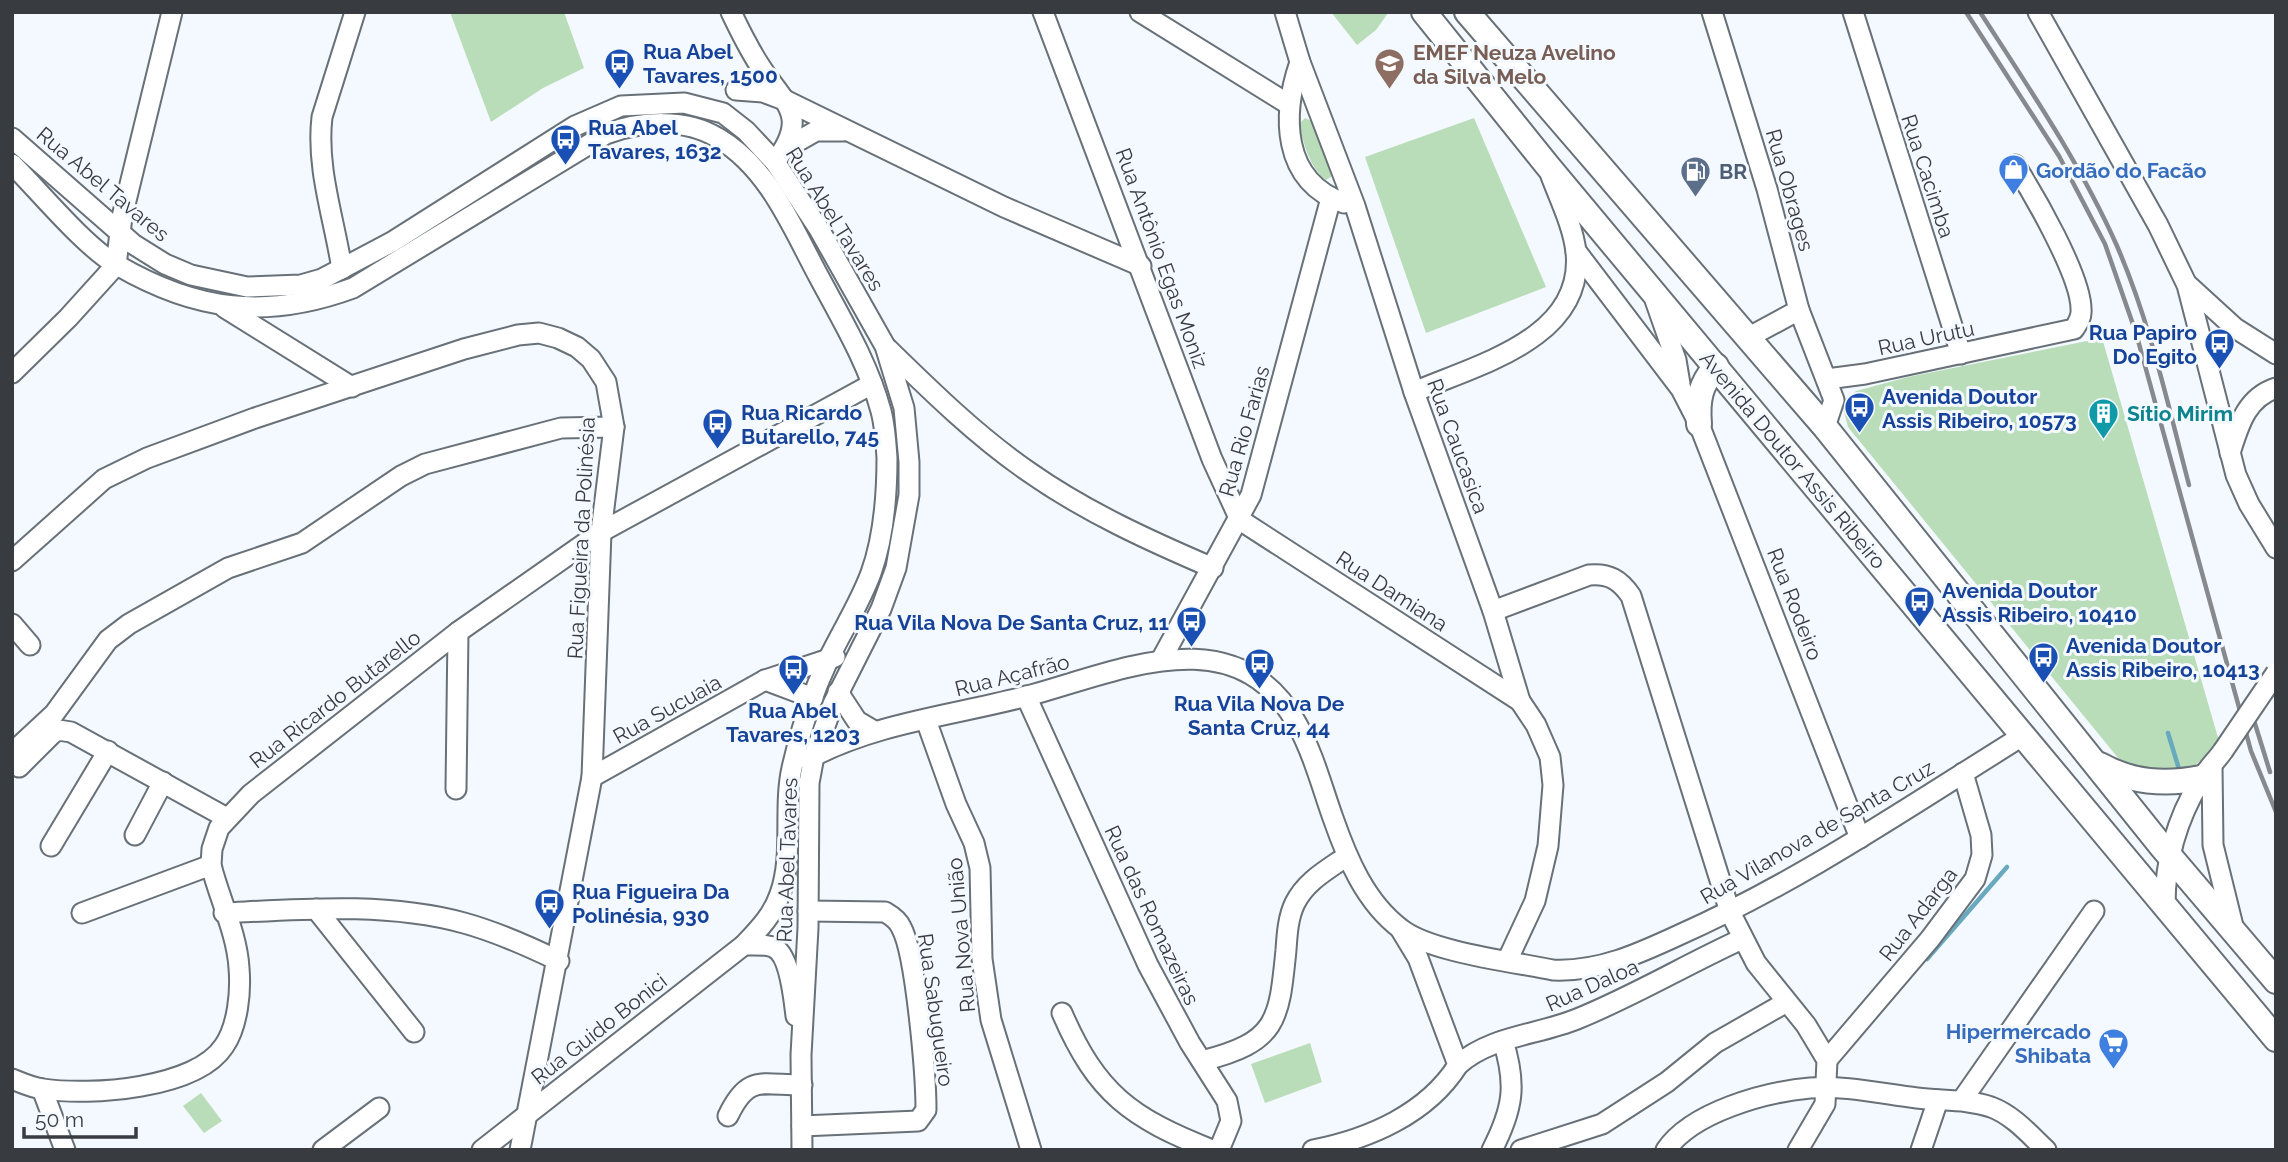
<svg xmlns="http://www.w3.org/2000/svg" width="2288" height="1162" font-family="Raleway,sans-serif">
<style>
.green{fill:#baddb9}
.lines{fill:none;stroke-linecap:round;stroke-linejoin:round}
.stream{stroke:#69a9bd;stroke-width:4.5}
.minor-casing{stroke:#687078;stroke-width:23}
.major-casing{stroke:#687078;stroke-width:28}
.minor{stroke:#fff;stroke-width:19}
.major{stroke:#fff;stroke-width:24}
.rail{stroke:#868a8e;stroke-width:4.5}
.minor-bridge-casing{stroke:#687078;stroke-width:23;stroke-linecap:butt}
.minor-bridge{stroke:#fff;stroke-width:19}
.labels{text-anchor:middle;dominant-baseline:central;stroke-width:6;stroke-linejoin:round;paint-order:stroke}
.transit-label{font-size:21px;font-weight:bold;fill:#164399;stroke:#f3f9fe;text-anchor:start}
.education-label{font-size:21px;font-weight:bold;fill:#785e54;stroke:#f3f9fe;text-anchor:start}
.shop-label{font-size:21px;font-weight:bold;fill:#366cbe;stroke:#f3f9fe;text-anchor:start}
.service-label{font-size:21px;font-weight:bold;fill:#4e5e75;stroke:#f3f9fe;text-anchor:start}
.street-label{font-size:21px;fill:#383b3f;stroke:#f3f9fe}
.culture-label{font-size:21px;font-weight:bold;fill:#0d838f;stroke:#f3f9fe;text-anchor:start}
</style>
<rect width="100%" height="100%" fill="#f3f9fe"/>
<g class="green">
<polygon points="450,12 564,12 584,68 543,88 491,122"/>
<polygon points="1331,12 1387,12 1388,13 1376,30 1357,45"/>
<path d="M1305,118L1316,123L1331,171V177L1326,180C1309,167 1304,144 1299,124Z"/>
<polygon points="1474,118 1546,287 1426,333 1365,157"/>
<polygon points="2102,338 2219,741 2194,767 2167,782 2123,764 1848,427 1842,404 1856,391 1908,377"/>
<polygon points="1310,1043 1322,1082 1265,1103 1251,1064"/>
<polygon points="201,1093 222,1121 204,1133 183,1106"/>
</g>
<g class="lines">
<g class="stream">
<polyline points="2168,733 2179,769"/>
<polyline points="1927,959 2007,867"/>
</g>
<defs>
<g id="minor">
<path d="M731,12C740,31 749,49 760,66C785,105 810,115 775,162"/>
<polyline points="1043,12 1212,459 1240,520 1520,701"/>
<polyline points="1140,12 1288,104"/>
<polyline points="1285,12 1300,62 1355,206 1414,392 1493,611 1520,701 1536,725 1550,757 1553,785 1548,846 1535,901 1507,961"/>
<polyline points="1712,12 1767,189 1799,310 1834,400 1825,427"/>
<polyline points="1853,12 1961,354"/>
<polyline points="2038,12 2158,225 2187,285 2236,475 2249,504 2276,548"/>
<path d="M1300,62C1282,114 1281,181 1344,203"/>
<polyline points="736,90 763,92 787,101 1004,207 1141,266"/>
<polyline points="12,138 133,244 165,264 191,275 247,287 301,285 322,279 392,242 575,126 621,106 684,103 723,113 746,131 775,162 819,229 885,346 904,408 909,462 909,495 896,568 881,609 833,704 814,756 809,783 808,928 801,1055 802,1150"/>
<polyline points="786,148 816,131 843,131"/>
<path d="M12,164C40,192 85,247 117,265C196,311 266,320 353,288L606,134C640,121 686,118 718,138C769,168 792,227 819,277C842,320 868,363 881,411C885,426 886,442 887,458C887,496 884,537 871,573C860,603 843,629 829,658C813,692 800,731 792,768C783,808 794,855 780,894C773,915 759,929 744,945L482,1150"/>
<polyline points="1576,251 1681,389 1699,424 1860,838"/>
<path d="M342,269C334,218 316,168 322,117L355,12"/>
<polyline points="2189,286 2235,328 2276,354"/>
<polyline points="1655,300 1676,360 1680,384"/>
<polyline points="225,308 352,387"/>
<polyline points="1749,337 1799,310"/>
<path d="M888,349C932,392 978,437 1029,472C1086,512 1150,541 1213,568"/>
<polyline points="12,373 68,318 116,265 122,217 172,12"/>
<path d="M1827,379L1865,374L2074,329C2078,323 2082,317 2081,309C2081,276 2034,195 2015,165"/>
<path d="M1414,392C1476,365 1585,339 1576,252C1573,226 1560,200 1551,176"/>
<path d="M2230,453C2239,425 2246,398 2276,388"/>
<polyline points="12,561 104,479 147,458 255,418 464,349 518,335 539,333 558,338 577,347 591,359 606,382 614,427 601,532 592,777 520,1150"/>
<path d="M1493,611L1589,575C1609,573 1620,580 1631,596L1730,912L1756,963L1806,1025L1827,1060L1825,1104L1798,1150"/>
<polyline points="12,624 30,645"/>
<polyline points="1161,660 1251,495 1331,198"/>
<polyline points="765,680 813,698"/>
<polyline points="838,692 857,721 874,731"/>
<polyline points="1026,696 1148,965 1190,1043 1227,1101 1231,1121 1219,1150"/>
<polyline points="926,720 956,804 974,843 980,868 982,959 991,1020 1031,1150"/>
<polyline points="12,753 54,714 108,640 129,624 228,568 302,543 401,476 425,464 561,428 614,427"/>
<path d="M808,759C877,722 957,715 1031,695C1122,670 1237,616 1297,724C1313,753 1322,787 1333,818C1347,858 1365,902 1401,929C1430,952 1514,962 1553,970C1599,972 1638,954 1679,935C1801,881 1911,805 2024,735"/>
<polyline points="19,767 52,734 58,730 71,732 227,818"/>
<polyline points="2212,767 2213,845 2234,930"/>
<polyline points="592,777 765,680 835,657"/>
<polyline points="456,789 458,632"/>
<polyline points="135,835 163,782"/>
<polyline points="51,846 108,751"/>
<path d="M2165,905C2165,861 2177,819 2200,781C2206,770 2216,761 2223,751"/>
<polyline points="316,909 414,1032"/>
<polyline points="82,913 211,865"/>
<path d="M224,913C303,909 387,902 464,923C497,932 528,946 559,961"/>
<path d="M744,945C753,945 765,944 773,947C790,954 794,1000 796,1016"/>
<path d="M1062,1013C1097,1094 1131,1118 1212,1150"/>
<polyline points="1827,1060 1930,939 1975,879 1982,855 1981,835 1963,773"/>
<path d="M1202,1061C1277,1042 1279,1022 1286,950C1287,935 1288,917 1295,903C1306,881 1327,870 1347,856"/>
<path d="M1458,1065C1490,1036 1538,1035 1577,1019C1634,996 1687,964 1742,939"/>
<path d="M12,1079C22,1083 33,1088 43,1089C90,1096 196,1089 224,1046C238,1026 241,991 239,968C237,933 219,898 211,865L212,849L219,828L251,794L458,632L601,532L872,384"/>
<polyline points="42,1089 65,1150"/>
<polyline points="1962,1100 2094,911"/>
<path d="M728,1116C748,1074 761,1085 802,1085"/>
<path d="M802,1126L918,1121L926,1110C926,1076 916,953 901,927C898,920 892,916 885,912L808,911"/>
<polyline points="323,1150 379,1108"/>
<path d="M1313,1150C1369,1139 1427,1114 1458,1065L1418,958L1401,930"/>
<path d="M1492,1150C1513,1109 1517,1085 1503,1041"/>
<polyline points="1521,1150 1602,1124 1667,1082 1715,1043 1785,1003"/>
<path d="M1666,1150C1692,1112 1765,1092 1810,1088C1844,1085 1883,1094 1917,1098C1942,1101 1967,1099 1991,1107C2013,1115 2030,1135 2046,1150"/>
<polyline points="1921,1150 1938,1100"/>
</g>
<g id="major">
<polyline points="1424,12 1547,165 2276,1039"/>
<polyline points="1467,12 1825,427 2162,847 2276,981"/>
<path d="M1699,424C1697,400 1700,385 1716,366"/>
<path d="M2100,765C2132,783 2165,785 2201,778"/>
</g>
</defs>
<use href="#minor" class="minor-casing"/>
<use href="#major" class="major-casing"/>
<use href="#minor" class="minor"/>
<use href="#major" class="major"/>
<g class="rail">
<polyline points="1966,12 2059,156 2105,244 2136,333 2251,751 2276,812"/>
<path d="M1980,12C2029,88 2080,163 2117,246C2150,322 2168,405 2189,485"/>
<polyline points="2251,711 2270,772"/>
</g>
<defs>
<polyline id="minor-bridge" points="2223,751 2276,673"/>
</defs>
<use href="#minor-bridge" class="minor-bridge-casing"/>
<use href="#minor-bridge" class="minor-bridge"/>
</g>
<defs>
<symbol id="bus-pin" viewBox="-11 -11 22 30"><path d="M0 17L-7.5 6A9.5 9.5 0 1 1 7.5 6Z" fill="#1a4fb4" stroke="#f3f9fe"/><path d="M-5-6H5V4H4V6H2V4H-2V6H-4V4H-5ZM-3.5-4V0h7V-4ZM-3.5 1.2v1.5H-2V1.2ZM2 1.2v1.5H3.5V1.2Z" fill="#fff"/></symbol>
<symbol id="school-pin" viewBox="-11 -11 22 30"><path d="M0 17L-7.5 6A9.5 9.5 0 1 1 7.5 6Z" fill="#8d6e63" stroke="#f3f9fe"/><path d="M0-5L7-2L0 1L-7-2ZM-4 1L0 2.5L4 1V4Q0 6-4 4Z" fill="#fff"/></symbol>
<symbol id="shop-pin" viewBox="-11 -11 22 30"><path d="M0 17L-7.5 6A9.5 9.5 0 1 1 7.5 6Z" fill="#3f7fe0" stroke="#f3f9fe"/><path d="M-5-2.5h2.3a2.7 3.5 0 0 1 5.4 0H5L5.5 6h-11ZM-1.5-2.5h3a1.5 2.3 0 0 0-3 0Z" fill="#fff"/></symbol>
<symbol id="fuel-pin" viewBox="-11 -11 22 30"><path d="M0 17L-7.5 6A9.5 9.5 0 1 1 7.5 6Z" fill="#5c6f8a" stroke="#f3f9fe"/><path d="M-5.5-6h7V0h2V4h1.3V-2.5L3-4.5l.8-.8L6-3V5H2.5V1h-1V6h-7ZM-4.2-4.7v3.2H.2V-4.7Z" fill="#fff"/></symbol>
<symbol id="building-pin" viewBox="-11 -11 22 30"><path d="M0 17L-7.5 6A9.5 9.5 0 1 1 7.5 6Z" fill="#0f9aa8" stroke="#f3f9fe"/><path d="M-4-6H4V6H1V3H-1V6H-4ZM-2.5-4.3h1.7v1.8h-1.7ZM.8-4.3h1.7v1.8H.8ZM-2.5-1h1.7V.8h-1.7ZM.8-1h1.7V.8H.8Z" fill="#fff"/></symbol>
<symbol id="supermarket-pin" viewBox="-11 -11 22 30"><path d="M0 17L-7.5 6A9.5 9.5 0 1 1 7.5 6Z" fill="#3f7fe0" stroke="#f3f9fe"/><path d="M-6-5.5h2.5l.6 2H6L4.5 2H-2.5L-4.4-4H-6ZM-1.5 3.2a1.3 1.3 0 1 0 .1 0ZM3 3.2a1.3 1.3 0 1 0 .1 0Z" fill="#fff"/></symbol>
</defs>
<g fill-rule="evenodd">
<use href="#bus-pin" x="602" y="46" width="35" height="47"/>
<use href="#school-pin" x="1372" y="46" width="35" height="47"/>
<use href="#bus-pin" x="548" y="122" width="35" height="47"/>
<use href="#shop-pin" x="1996" y="152" width="35" height="47"/>
<use href="#fuel-pin" x="1678" y="154" width="35" height="47"/>
<use href="#bus-pin" x="2202" y="326" width="35" height="47"/>
<use href="#bus-pin" x="1842" y="390" width="35" height="47"/>
<use href="#building-pin" x="2086" y="396" width="35" height="47"/>
<use href="#bus-pin" x="700" y="406" width="35" height="47"/>
<use href="#bus-pin" x="1902" y="584" width="35" height="47"/>
<use href="#bus-pin" x="1174" y="604" width="35" height="47"/>
<use href="#bus-pin" x="2026" y="640" width="35" height="47"/>
<use href="#bus-pin" x="1242" y="646" width="35" height="47"/>
<use href="#bus-pin" x="776" y="652" width="35" height="47"/>
<use href="#bus-pin" x="532" y="886" width="35" height="47"/>
<use href="#supermarket-pin" x="2096" y="1026" width="35" height="47"/>
</g>
<g class="labels">
<g class="transit-label">
<text x="643" y="51">Rua Abel<tspan x="643" dy="24">Tavares, 1500</tspan></text>
<text x="588" y="127">Rua Abel<tspan x="588" dy="24">Tavares, 1632</tspan></text>
<text x="2197" y="332" text-anchor="end">Rua Papiro<tspan x="2197" dy="24">Do Egito</tspan></text>
<text x="1882" y="396">Avenida Doutor<tspan x="1882" dy="24">Assis Ribeiro, 10573</tspan></text>
<text x="741" y="412">Rua Ricardo<tspan x="741" dy="24">Butarello, 745</tspan></text>
<text x="1942" y="590">Avenida Doutor<tspan x="1942" dy="24">Assis Ribeiro, 10410</tspan></text>
<text x="1169" y="622" text-anchor="end">Rua Vila Nova De Santa Cruz, 11</text>
<text x="2066" y="645">Avenida Doutor<tspan x="2066" dy="24">Assis Ribeiro, 10413</tspan></text>
<text x="1259" y="703" text-anchor="middle">Rua Vila Nova De<tspan x="1259" dy="24">Santa Cruz, 44</tspan></text>
<text x="793" y="710" text-anchor="middle">Rua Abel<tspan x="793" dy="24">Tavares, 1203</tspan></text>
<text x="572" y="891">Rua Figueira Da<tspan x="572" dy="24">Polinésia, 930</tspan></text>
</g>
<g class="education-label">
<text x="1413" y="52">EMEF Neuza Avelino<tspan x="1413" dy="24">da Silva Melo</tspan></text>
</g>
<g class="shop-label">
<text x="2036" y="170">Gordão do Facão</text>
<text x="2091" y="1031" text-anchor="end">Hipermercado<tspan x="2091" dy="24">Shibata</tspan></text>
</g>
<g class="service-label">
<text x="1719" y="171">BR</text>
</g>
<g class="street-label">
<text transform="translate(1928 176) rotate(72)">Rua Cacimba</text>
<text transform="translate(103 184) rotate(40)">Rua Abel Tavares</text>
<text transform="translate(1790 190) rotate(74)">Rua Obrages</text>
<text transform="translate(835 219) rotate(58)">Rua Abel Tavares</text>
<text transform="translate(1162 258) rotate(70)">Rua Antônio Egas Moniz</text>
<text transform="translate(1926 338) rotate(-12)">Rua Urutu</text>
<text transform="translate(1244 431) rotate(-74)">Rua Rio Farias</text>
<text transform="translate(1458 446) rotate(70)">Rua Caucasica</text>
<text transform="translate(1793 460) rotate(50)">Avenida Doutor Assis Ribeiro</text>
<text transform="translate(581 538) rotate(-87)">Rua Figueira da Polinésia</text>
<text transform="translate(1392 591) rotate(33)">Rua Damiana</text>
<text transform="translate(1795 604) rotate(69)">Rua Rodeiro</text>
<text transform="translate(1012 675) rotate(-14)">Rua Açafrão</text>
<text transform="translate(335 699) rotate(-38)">Rua Ricardo Butarello</text>
<text transform="translate(667 709) rotate(-29)">Rua Sucuaia</text>
<text transform="translate(1817 832) rotate(-30)">Rua Vilanova de Santa Cruz</text>
<text transform="translate(787 860) rotate(-88)">Rua Abel Tavares</text>
<text transform="translate(1918 914) rotate(-52)">Rua Adarga</text>
<text transform="translate(1152 915) rotate(65)">Rua das Romazeiras</text>
<text transform="translate(961 935) rotate(-95)">Rua Nova União</text>
<text transform="translate(1592 985) rotate(-24)">Rua Daloa</text>
<text transform="translate(936 1010) rotate(82)">Rua Sabugueiro</text>
<text transform="translate(599 1029) rotate(-38)">Rua Guido Bonici</text>
</g>
<g class="culture-label">
<text x="2127" y="413">Sítio Mirim</text>
</g>
</g>
<rect width="2288" height="1162" fill="none" stroke="#383b3f" stroke-width="28"/>
<path d="M24 1127v10h112v-10" fill="none" stroke="#383b3f" stroke-width="3.5"/>
<text x="35" y="1127" font-size="21" fill="#383b3f" stroke="#f3f9fe" stroke-width="5" paint-order="stroke">50 m</text>
</svg>
